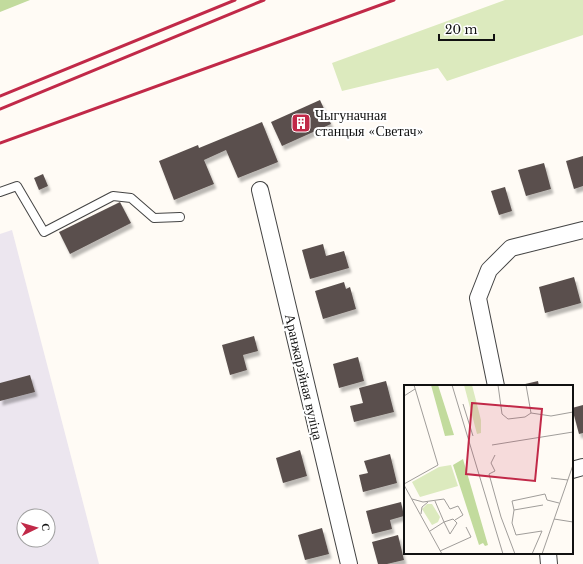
<svg xmlns="http://www.w3.org/2000/svg" width="583" height="564" font-family="'Libre Baskerville',serif">
<style>
.industrial{fill:#ece6ef;fill-rule:evenodd}
.green{fill:#dceabe}
.forest{fill:#c2db9d}
.building{fill:#5a504d;filter:url(#shadow)}
.lines{fill:none;stroke-linecap:round;stroke-linejoin:round}
.service-casing{stroke:#444;stroke-width:10}
.minor-casing{stroke:#444;stroke-width:18}
.service{stroke:#fff;stroke-width:8}
.minor{stroke:#fff;stroke-width:16}
.rail{stroke:#c12948;stroke-width:3}
.labels{text-anchor:middle;dominant-baseline:central;stroke-width:4;stroke-linejoin:round;paint-order:stroke}
.poi-label{font-size:14px;fill:#111;stroke:#fff;text-anchor:start}
.street-label{font-size:14px;fill:#111;stroke:#fff}
.inset-road{fill:none;stroke:#a09d9a;stroke-width:1}
.view{fill:#c12948;fill-opacity:0.15;stroke:#c12948;stroke-width:2}
.inset-edge{fill:none;stroke:#111;stroke-width:2}
</style>
<defs>
<filter id="shadow"><feDropShadow dx="2.5" dy="4.5" stdDeviation="1" flood-color="#0004"/></filter>
</defs>
<rect width="100%" height="100%" fill="#fffbf5"/>
<path class="industrial" d="M12,230L92,537L99,564H0V234ZM24,516H48V540H24Z"/>
<polygon class="green" points="505,0 583,0 583,35 447,81 438,68 342,91 332,63"/>
<polygon class="forest" points="0,0 30,0 0,12"/>
<g class="building">
<polygon points="320,100 331,124 282,146 271,122"/>
<polygon points="262,122 278,162 238,178 226,150 204,160 214,184 174,200 159,161 198,145 199,148"/>
<polygon points="583,156 583,186 574,189 566,161"/>
<polygon points="544,163 551,189 526,196 518,170"/>
<polygon points="43,174 48,186 39,190 34,178"/>
<polygon points="505,187 512,211 499,215 491,191"/>
<polygon points="120,202 131,223 70,254 59,232"/>
<polygon points="323,244 326,256 344,251 349,268 310,279 302,250"/>
<polygon points="574,277 581,303 545,313 539,287"/>
<polygon points="344,282 346,289 350,287 356,309 323,319 315,291"/>
<polygon points="254,336 258,351 243,355 247,370 230,375 222,345"/>
<polygon points="358,357 364,381 339,388 333,364"/>
<polygon points="30,375 35,392 0,401 0,383"/>
<polygon points="386,381 394,412 354,422 350,406 363,403 359,388"/>
<polygon points="538,381 539,386 521,386 521,385"/>
<polygon points="583,405 583,433 579,434 572,408"/>
<polygon points="300,450 307,476 283,483 276,458"/>
<polygon points="390,454 397,483 363,492 359,475 368,473 364,461"/>
<polygon points="401,502 404,516 390,520 392,529 372,534 366,511"/>
<polygon points="322,528 329,554 305,560 298,535"/>
<polygon points="398,535 404,560 387,564 378,564 372,542"/>
</g>
<g class="lines">
<defs>
<polyline id="service" points="0,192 17,186 44,232 113,196 131,198 154,218 180,217"/>
<g id="minor">
<polyline points="260,190 349,564"/>
<polyline points="496,386 478,298 489,270 511,248 583,230"/>
<polyline points="572,470 583,467"/>
<polyline points="548,553 549,564"/>
</g>
</defs>
<use href="#service" class="service-casing"/>
<use href="#minor" class="minor-casing"/>
<use href="#service" class="service"/>
<use href="#minor" class="minor"/>
<g class="rail">
<polyline points="0,96 235,0"/>
<polyline points="0,109 264,0"/>
<polyline points="0,143 394,0"/>
</g>
</g>
<defs>
<symbol id="building-square" viewBox="-11 -11 22 22"><rect x="-9" y="-9" width="18" height="18" rx="4" fill="#c12948" stroke="#fff"/><path d="M-4-6H4V6H1V3H-1V6H-4ZM-2.5-4.3h1.7v1.8h-1.7ZM.8-4.3h1.7v1.8H.8ZM-2.5-1h1.7V.8h-1.7ZM.8-1h1.7V.8H.8Z" fill="#fff"/></symbol>
</defs>
<g fill-rule="evenodd">
<use href="#building-square" x="290" y="112" width="22" height="22"/>
</g>
<g class="labels">
<g class="poi-label">
<text x="315" y="115">Чыгуначная<tspan x="315" dy="16">станцыя «Светач»</tspan></text>
</g>
<g class="street-label">
<text transform="translate(304 377) rotate(77)">Аранжарэйная вуліца</text>
</g>
</g>
<g transform="translate(404 385)">
<rect width="169" height="169" fill="#fffbf5"/>
<path d="M60,0H68L77,35V48L73,49ZM47,80L54,101L16,112L8,97L35,82ZM23,119H28L36,132L34,137L28,140L18,124Z" fill="#dceabe"/>
<path d="M27,0H34L50,50L41,51ZM59,74L84,160L81,161L79,158L75,160L49,80Z" fill="#c2db9d"/>
<path class="inset-road" d="M48,0L99,169M94,0L98,29L104,34L121,32L127,28L147,31L169,27M122,0L127,28M0,11L11,4M59,19L69,51M88,60L169,47M91,70L87,78L91,86L85,89L97,132L111,169M147,93L164,95M0,99L34,80L10,0M0,100L38,169M8,114L19,117L40,114L46,124L54,121L59,130L51,135M139,120L110,125L108,116L141,109L143,115L155,118M110,125L108,138L112,150L138,146L128,169M17,129L18,122L24,117M49,134L53,138L46,149L40,137ZM150,134L169,137M26,146L40,137L31,116M36,166L67,152L62,142M138,169L169,80"/>
<path class="view" d="M68,18L138,24L131,96L62,89Z"/>
<rect width="169" height="169" class="inset-edge"/>
</g>
<g transform="translate(36 528) rotate(85)"><circle r="19" fill="#ffffff" stroke="#a0a0a0"/>
<path d="M0-3L7 15L0 10L-7 15Z" fill="#c12948"/>
<text y="-6" font-size="11" font-weight="bold" text-anchor="middle" fill="#111111">С</text>
</g>
<path d="M439 34v6h55v-6" fill="none" stroke="#111111" stroke-width="2"/>
<text x="445" y="34" font-size="12" fill="#111111" stroke="#ffffff" stroke-width="3" paint-order="stroke">20 m</text>
</svg>
